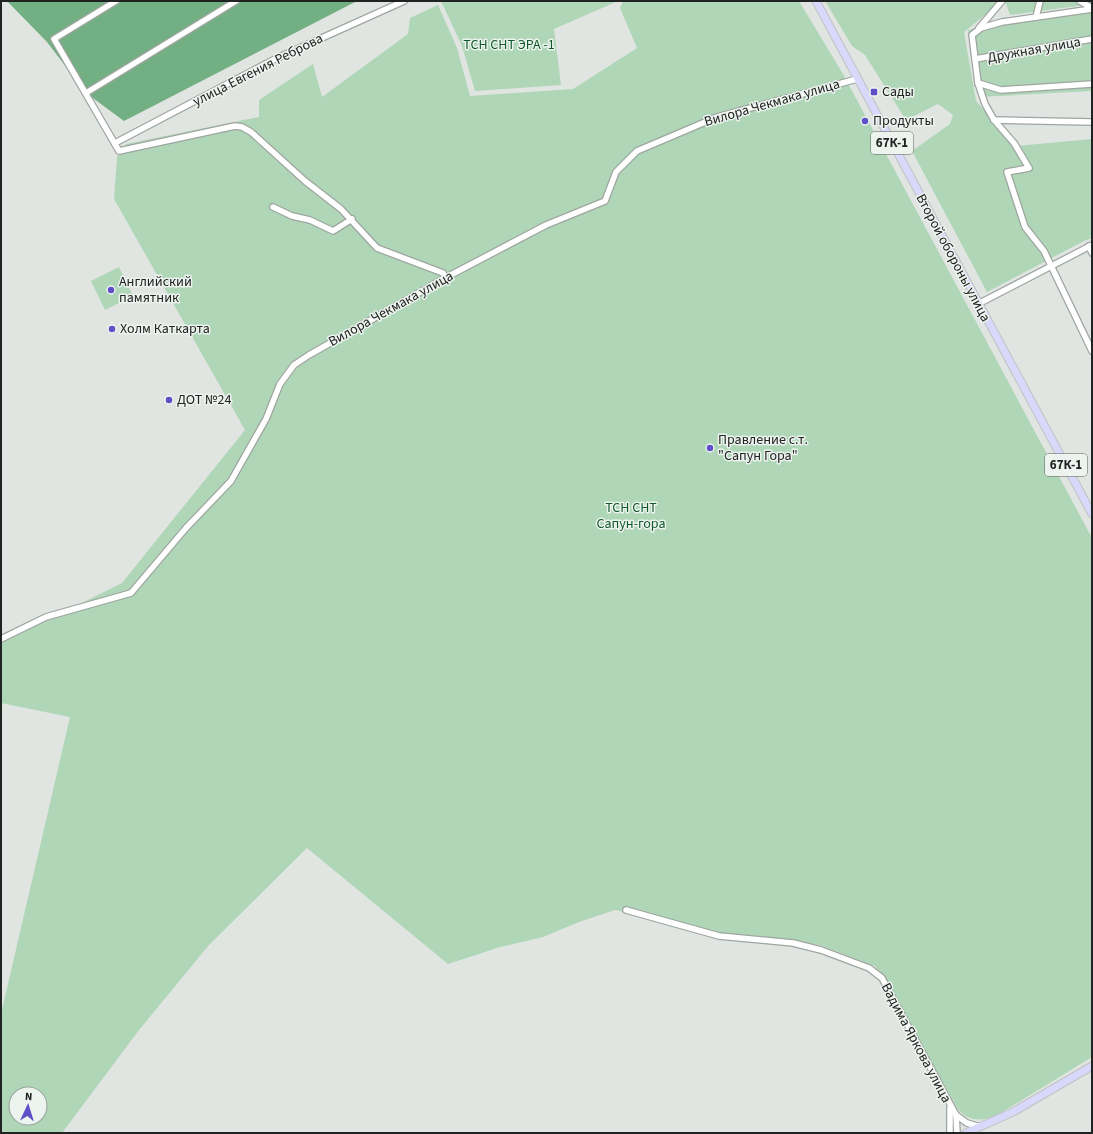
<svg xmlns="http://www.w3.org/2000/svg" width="1093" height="1134" font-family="'Source Sans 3',sans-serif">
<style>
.green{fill:#afd6b7;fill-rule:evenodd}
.forest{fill:#72af82}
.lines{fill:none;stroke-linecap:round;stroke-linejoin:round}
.minor-casing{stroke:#9fa5a0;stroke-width:8}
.major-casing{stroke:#c1c1c1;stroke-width:9}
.minor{stroke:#fff;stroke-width:5.5}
.major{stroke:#d8d8fb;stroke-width:7}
.poi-dot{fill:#6050c8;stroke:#edf3ee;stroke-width:1.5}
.labels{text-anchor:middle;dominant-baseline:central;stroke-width:3;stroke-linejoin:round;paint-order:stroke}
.shield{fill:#edf3ee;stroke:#5e615f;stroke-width:1}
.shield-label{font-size:13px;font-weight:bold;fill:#212322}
.park-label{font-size:14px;fill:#11582d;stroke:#edf3ee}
.street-label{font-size:14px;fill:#212322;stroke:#edf3ee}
.poi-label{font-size:14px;fill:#212322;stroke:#edf3ee;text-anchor:start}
</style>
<rect width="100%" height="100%" fill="#e0e5e1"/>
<g class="green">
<polygon points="441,1 618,1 554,29 561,85 475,91 462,46"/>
<path d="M623,1H799L843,74L1092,538V1057L996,1116C981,1121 969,1122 958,1109L875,966L820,945L716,932L615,910L579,922L543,937L500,947L448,964L307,848L209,945L139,1030L62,1133H1V1014L70,717L1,703V643L122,583L245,430L114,199L117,157L126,144L259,117V100L313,64L322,97L408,34L410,18L438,5L457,48L470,96L573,89L637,48L620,8ZM16,1094H40V1118H16Z"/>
<polygon points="825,1 1002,1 964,32 976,101 1015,146 1092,139 1092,238 1084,241 987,292 912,151 950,124 953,115 938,104 906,120 865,55 852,46"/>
<polygon points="1005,1 1092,1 1092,4 1010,15"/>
<polygon points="1092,5 1092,91 979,97 976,87 968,30 1006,19"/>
<polygon points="119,267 133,296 105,310 91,281"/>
</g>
<polygon class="forest" points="7,1 357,1 124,121 86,93 47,42"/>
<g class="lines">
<defs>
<g id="minor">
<polyline points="116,1 54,39 119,151 235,126 242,127 251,132 305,181 341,209 377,248 443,273 445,278"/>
<polyline points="1080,1 1092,8"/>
<polyline points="1092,9 1002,22 981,28 972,35 978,83 985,104 994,120 1014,143 1029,168 1007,172 1025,227 1044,251 1092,351"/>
<polyline points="1036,17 1040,1"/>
<polyline points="979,28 1002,1"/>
<polyline points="975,59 1092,39"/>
<polyline points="978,83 1001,90 1092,84"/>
<polyline points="86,93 236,1"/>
<polyline points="994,120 1092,122"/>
<polyline points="115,143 275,59 404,1"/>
<polyline points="273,207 292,216 310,220 333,231 352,219"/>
<polyline points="1089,246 1092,253"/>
<polyline points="978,304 1092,245"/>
<polyline points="1,639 46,617 131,593 186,528 231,481 266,419 280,384 294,365 309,355 445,278 546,225 605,201 616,172 637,151 717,117 857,79"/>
<polyline points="626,910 719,936 793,943 821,950 869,968 882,978 956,1115 957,1133"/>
<polyline points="950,1108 950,1133"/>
<polyline points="956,1115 967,1123 980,1127"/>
</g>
<g id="major">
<polyline points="816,1 1092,514"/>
<polyline points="966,1133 1013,1112 1092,1066"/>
</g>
</defs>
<use href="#minor" class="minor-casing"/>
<use href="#major" class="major-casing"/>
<use href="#minor" class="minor"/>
<use href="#major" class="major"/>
</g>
<g class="poi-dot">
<rect x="870" y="88" width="8" height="8" rx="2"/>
<circle cx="865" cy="121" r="4"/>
<circle cx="111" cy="290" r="4"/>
<circle cx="112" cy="329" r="4"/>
<circle cx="169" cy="400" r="4"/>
<circle cx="710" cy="448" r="4"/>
</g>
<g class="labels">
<g class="shield">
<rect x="871" y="132" width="42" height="22" rx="3"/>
<rect x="1045" y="454" width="42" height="22" rx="3"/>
</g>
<g class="shield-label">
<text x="892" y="143">67К-1</text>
<text x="1066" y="465">67К-1</text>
</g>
<g class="park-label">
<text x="509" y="45">ТСН СНТ ЭРА -1</text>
<text x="631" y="508">ТСН СНТ<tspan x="631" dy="16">Сапун-гора</tspan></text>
</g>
<g class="street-label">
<text transform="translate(1034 50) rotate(-10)">Дружная улица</text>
<text transform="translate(258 70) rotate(-27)">улица Евгения Реброва</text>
<text transform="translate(772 103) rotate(-16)">Вилора Чекмака улица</text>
<text transform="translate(953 258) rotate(62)">Второй обороны улица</text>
<text transform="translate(391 309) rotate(-29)">Вилора Чекмака улица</text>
<text transform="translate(916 1043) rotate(62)">Вадима Яркова улица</text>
</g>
<g class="poi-label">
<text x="882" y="92">Сады</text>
<text x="873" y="121">Продукты</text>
<text x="119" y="282">Английский<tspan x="119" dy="16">памятник</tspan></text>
<text x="120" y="329">Холм Каткарта</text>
<text x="177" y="400">ДОТ №24</text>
<text x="718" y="440">Правление с.т.<tspan x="718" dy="16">"Сапун Гора"</tspan></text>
</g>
</g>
<rect width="1093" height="1134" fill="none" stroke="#212322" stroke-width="4"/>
<g transform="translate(28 1106) rotate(4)"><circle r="19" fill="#edf3ee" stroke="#9ba09c"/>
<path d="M0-3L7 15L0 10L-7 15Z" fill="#6050c8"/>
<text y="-6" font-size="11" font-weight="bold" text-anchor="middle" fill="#212322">N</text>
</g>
</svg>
